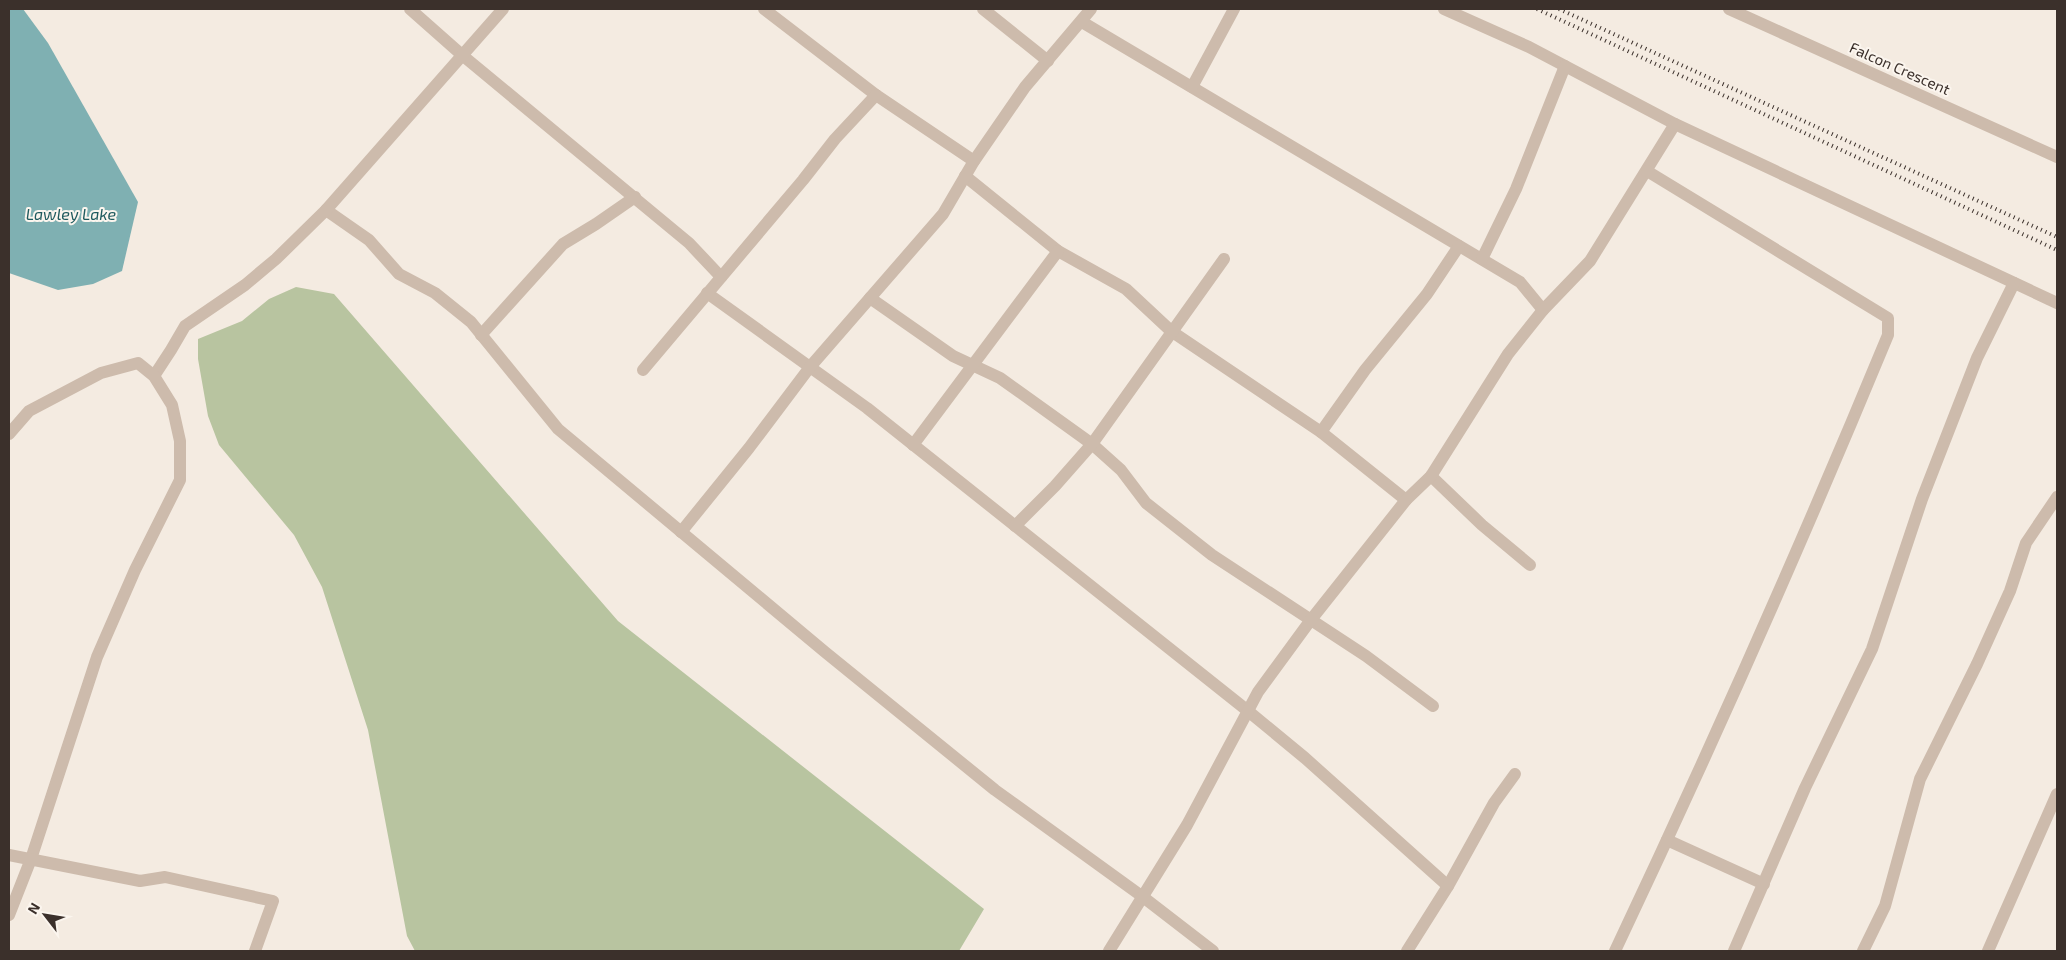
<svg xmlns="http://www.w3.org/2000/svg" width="2066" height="960" font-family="'Exo 2',sans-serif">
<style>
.green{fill:#b8c4a0}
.water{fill:#7fb0b2}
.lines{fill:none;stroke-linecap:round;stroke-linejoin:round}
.minor{stroke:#cdbbac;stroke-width:12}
.rail{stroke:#3b302b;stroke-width:4;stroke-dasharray:1 4;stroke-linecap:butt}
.labels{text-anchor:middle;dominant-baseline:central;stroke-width:4;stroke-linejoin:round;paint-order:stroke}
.street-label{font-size:15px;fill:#3b302b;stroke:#fbf5ee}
.water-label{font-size:16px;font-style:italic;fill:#1f5a5e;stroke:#fbf5ee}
</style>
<rect width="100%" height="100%" fill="#f4ebe1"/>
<polygon class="green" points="296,287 334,294 618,621 984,909 959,951 415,951 407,936 368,730 322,587 294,535 219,445 208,416 198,359 198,339 242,321 269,299"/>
<polygon class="water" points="9,9 23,9 48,43 138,202 122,271 93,284 58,290 9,273"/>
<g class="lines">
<g class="minor">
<polyline points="410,9 462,55 689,243 721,277"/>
<polyline points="764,9 876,95 974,161"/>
<polyline points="983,9 1048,61"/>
<polyline points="1444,9 1529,47 1675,124 2057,303"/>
<polyline points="1729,9 2057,157"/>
<polyline points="1082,22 1520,282 1543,310"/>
<polyline points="1192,87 1234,9"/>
<polyline points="965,176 1058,251 1126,289 1171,331 1321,432 1406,500"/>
<polyline points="326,210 369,240 399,274 435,293 471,322 558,429 825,652 995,790 1143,897 1213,951"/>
<polyline points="1482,259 1516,189 1565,66"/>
<polyline points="707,293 867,408 1248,711 1305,758 1448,886"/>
<polyline points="870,298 953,356 1000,378 1092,444 1121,470 1146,503 1212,555 1366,656 1433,706"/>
<polyline points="481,335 563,244 596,224 635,197"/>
<polyline points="643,370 803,180 835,139 876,95"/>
<polyline points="154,376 171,350 185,326 245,285 276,259 326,210 503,9"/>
<polyline points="1321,432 1365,370 1427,294 1459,246"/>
<polyline points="9,434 29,411 101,373 138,363 154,376 172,405 180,441 180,480 135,570 97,657 31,859 9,915"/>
<polyline points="913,445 1058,251"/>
<polyline points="1431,476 1482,525 1530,565"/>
<polyline points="1015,526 1055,486 1092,444 1224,259"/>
<polyline points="681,532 749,448 810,367 943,214 974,161 1025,87 1091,9"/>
<polyline points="1667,840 1764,884"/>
<polyline points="9,855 140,881 165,877 273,901 255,951"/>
<polyline points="1109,951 1187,825 1258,692 1310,621 1406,500 1431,476 1508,354 1543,310 1590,261 1675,124"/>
<polyline points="1407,951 1448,886 1494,803 1515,774"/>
<path d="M1615,951C1711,748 1802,543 1888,335V318L1647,171"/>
<polyline points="1734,951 1805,788 1872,649 1922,499 1977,358 2014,283"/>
<polyline points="1863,951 1885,906 1920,779 1977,664 2010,591 2026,543 2057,497"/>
<polyline points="1988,951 2057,794"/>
</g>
<g class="rail">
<polyline points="1537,9 2057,250"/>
<polyline points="1559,9 2057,237"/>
</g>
</g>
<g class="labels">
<g class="street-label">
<text transform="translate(1900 68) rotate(24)">Falcon Crescent</text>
</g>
<g class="water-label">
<text x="71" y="213">Lawley Lake</text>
</g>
</g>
<rect width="2066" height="960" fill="none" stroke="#3b302b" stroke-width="20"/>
<g transform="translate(45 915) rotate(301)" stroke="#fbf5ee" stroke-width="4" paint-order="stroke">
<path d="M0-4L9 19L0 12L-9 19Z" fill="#3b302b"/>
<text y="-8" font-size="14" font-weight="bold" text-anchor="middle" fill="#3b302b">N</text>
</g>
</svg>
